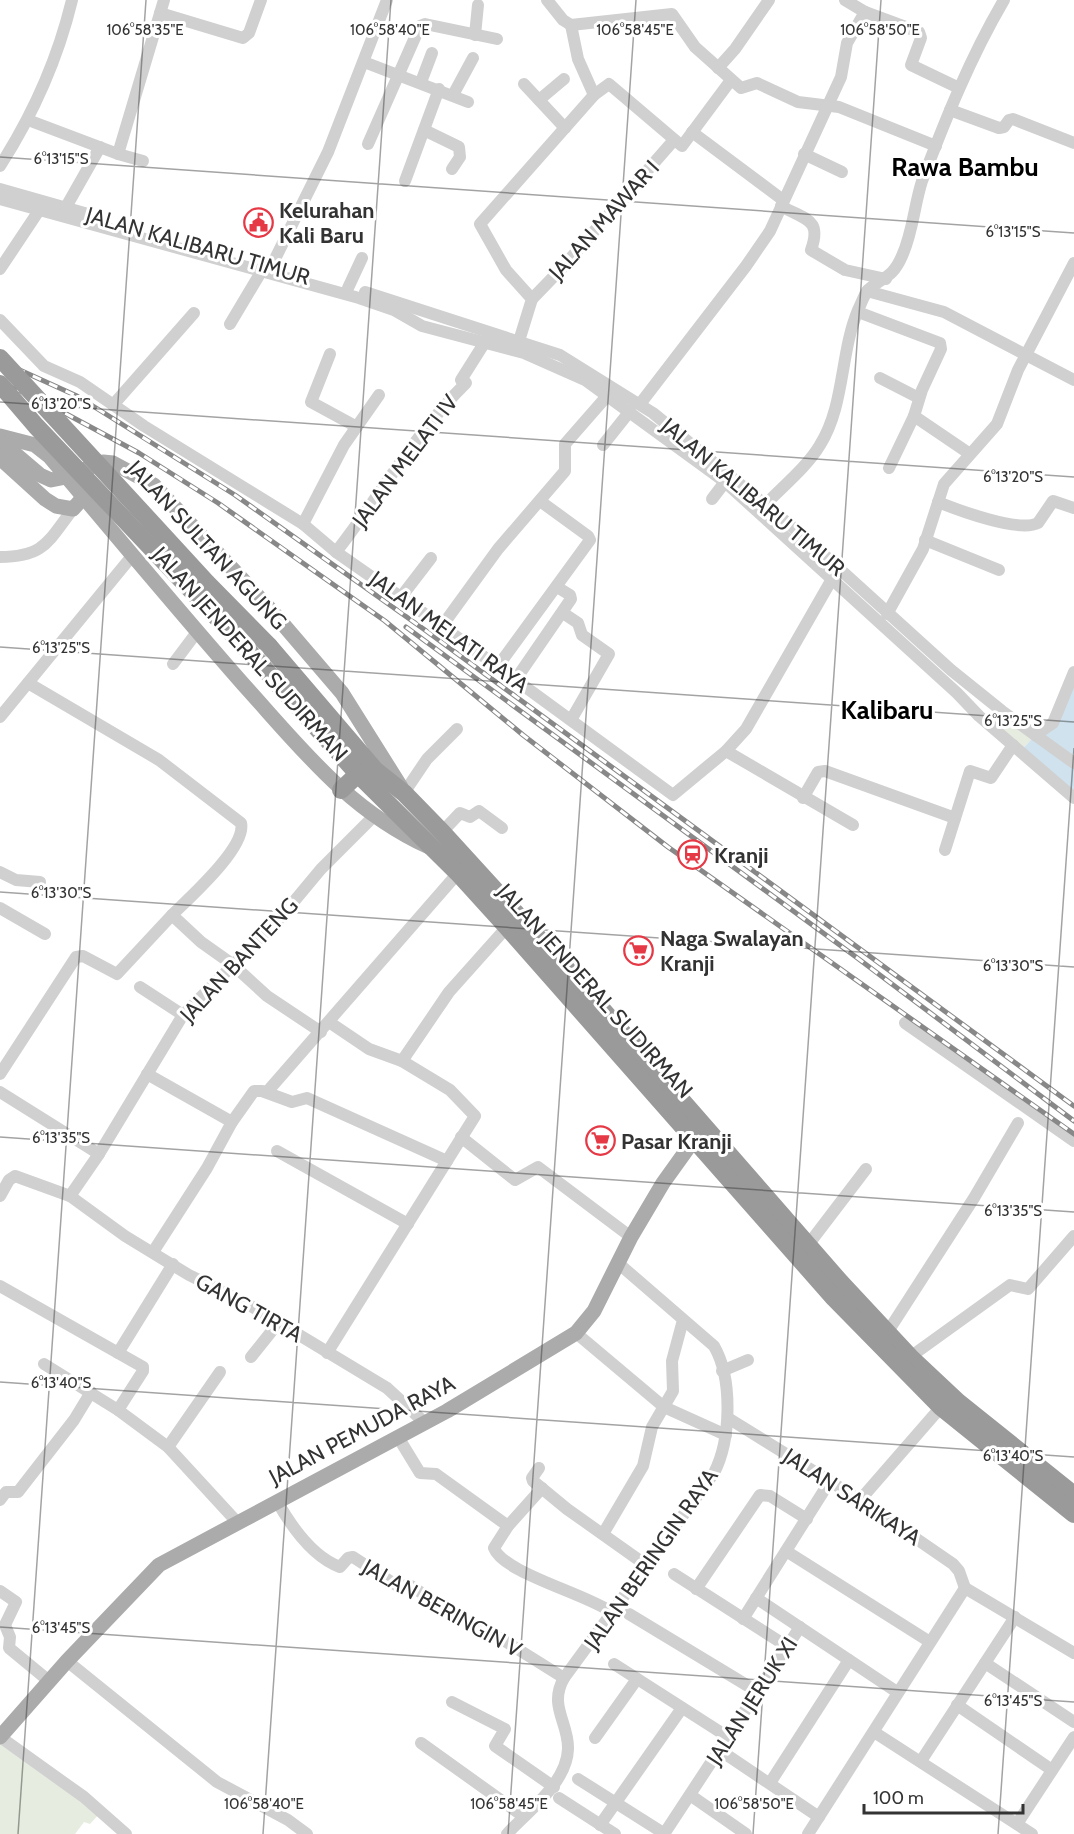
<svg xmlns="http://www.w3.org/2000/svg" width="1074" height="1834" font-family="Cabin,sans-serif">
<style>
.green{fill:#e6ecdf}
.water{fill:#cfe2ee}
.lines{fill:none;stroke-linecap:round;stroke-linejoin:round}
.minor{stroke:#d0d0d0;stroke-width:12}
.major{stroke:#ababab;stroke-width:15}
.highway{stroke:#9a9a9a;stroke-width:18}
.rail-casing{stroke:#888;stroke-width:5}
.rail{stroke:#fff;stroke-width:3;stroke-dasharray:9;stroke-linecap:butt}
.highway-bridge{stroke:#9a9a9a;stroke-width:18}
.ticks{fill:none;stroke:#333;stroke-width:1.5;stroke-opacity:0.45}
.labels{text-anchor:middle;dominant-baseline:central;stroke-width:6;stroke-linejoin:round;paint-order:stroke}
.poi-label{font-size:22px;font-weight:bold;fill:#333;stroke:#fff;text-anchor:start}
.street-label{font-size:22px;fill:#333;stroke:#fff}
.quarter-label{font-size:26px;font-weight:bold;fill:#000;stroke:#fff}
.ticks-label{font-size:15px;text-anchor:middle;fill:#333;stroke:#fff;stroke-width:6;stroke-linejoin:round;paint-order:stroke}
</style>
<rect width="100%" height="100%" fill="#fff"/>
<g class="green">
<polygon points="1002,711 1035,735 1021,751 987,722 994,712"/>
<polygon points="0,1744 99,1814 90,1824 84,1822 75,1834 0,1834"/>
</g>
<polygon class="water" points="1074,673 1074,753 1070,760 1074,763 1074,798 1021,751 1035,735 1053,723"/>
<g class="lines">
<g class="minor">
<polyline points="547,0 563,20 571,25"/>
<polyline points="865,12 919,32 921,38 911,65 959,88"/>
<polyline points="160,13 243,38 249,33 261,0"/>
<polyline points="571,25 672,14 695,47 741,88 757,83 798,102 839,107 936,146"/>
<polyline points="475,35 478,5"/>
<polyline points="364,62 468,102"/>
<polyline points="718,68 735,49 769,0"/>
<polyline points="421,82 432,53"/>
<polyline points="524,84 565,128"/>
<polyline points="453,95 473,58"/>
<polyline points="594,95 609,84 682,146 731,80"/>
<polyline points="539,100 564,79"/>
<polyline points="950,110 999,128 1004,127 1009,120 1013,119 1074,143"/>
<polyline points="28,120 118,154 164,0"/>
<polyline points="424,130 459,147 460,157 452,169"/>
<polyline points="692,132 783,200"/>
<polyline points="368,144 420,26 425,24 497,39"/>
<polyline points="118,154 143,161"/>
<polyline points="804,154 842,172"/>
<path d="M0,166C32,116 58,58 72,0"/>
<polyline points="405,181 439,89"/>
<polyline points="0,189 88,214"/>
<polyline points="0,199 359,298 394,310 422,326 524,353 585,380 725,482 957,693 979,716 1074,798"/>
<path d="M781,206C806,220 822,219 811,250L845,270L886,279"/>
<polyline points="66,207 100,147"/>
<polyline points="271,267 328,152 387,0"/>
<polyline points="0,269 40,209"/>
<polyline points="348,288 362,258"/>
<polyline points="867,291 944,312 1074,380"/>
<polyline points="365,292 560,355 653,413 801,534 951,670 1002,711 1074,763"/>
<polyline points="532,299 562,268 674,140"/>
<polyline points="858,312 940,343 941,349 922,390 914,416 970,454"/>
<polyline points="0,320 44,366 80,382 144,426 303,524 336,552 442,626 673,795 726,751 746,729 832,579"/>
<polyline points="230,324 261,272"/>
<polyline points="519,341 532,299 506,270 480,224 594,95 578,59 571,25"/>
<polyline points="330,354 311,402 357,427"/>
<polyline points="880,378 919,398"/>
<polyline points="640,404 746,266 770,231 841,77 847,43 865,12 845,0"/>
<polyline points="113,405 194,313"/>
<polyline points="603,445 630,411"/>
<polyline points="889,468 914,416"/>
<polyline points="712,499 725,482"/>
<path d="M938,502C958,510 1019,533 1038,523L1053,501L1074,508"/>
<path d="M765,505C782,487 807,467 820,445C845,405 840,353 858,310C861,304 864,295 868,290C883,276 892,279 902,256C913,232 914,206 922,181C946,118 970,58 1004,0"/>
<polyline points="303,524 344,445 379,395"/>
<polyline points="925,540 999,570"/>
<path d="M336,552C380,496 415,433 466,383L461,380L485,342"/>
<path d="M0,557C45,557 48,541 73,509"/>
<polyline points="401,597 431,558"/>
<polyline points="563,613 578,623 582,635 609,654 571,720"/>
<polyline points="887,614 923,549 944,484 997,424 1018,370 1074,263"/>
<polyline points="442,626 498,549 565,471 565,444 607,396"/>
<polyline points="173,664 197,632"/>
<polyline points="498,666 590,540 588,536 540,501"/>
<polyline points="516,679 571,599 570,595 557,587"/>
<path d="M28,683L159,760L241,823C247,847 188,899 172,915L201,942L232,964L267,996L321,1032"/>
<polyline points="0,717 132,556"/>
<polyline points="1035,735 1053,723 1074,672"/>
<polyline points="726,751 853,825"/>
<polyline points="404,793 427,759 457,729"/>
<polyline points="803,798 818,772 825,771 955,818"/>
<polyline points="442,832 460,813 470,817 479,811 502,828"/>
<polyline points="945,850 970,771 991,778 1013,745"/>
<polyline points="0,872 16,880 40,882"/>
<polyline points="0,908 45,934"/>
<polyline points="140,987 183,1015"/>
<polyline points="905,1023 1074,1141"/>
<polyline points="402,1061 449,992 507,927"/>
<polyline points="0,1074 76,957 83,956 117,974 172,915"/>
<polyline points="147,1074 232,1122 254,1091 262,1091 292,1102 307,1098 447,1161"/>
<polyline points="0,1092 99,1154"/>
<polyline points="267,1092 458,873"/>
<polyline points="461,1137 515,1180 538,1167 631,1237"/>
<polyline points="277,1151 408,1224"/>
<polyline points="0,1196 9,1180 15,1176 70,1196 99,1154 183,1015 281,917 321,869 373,817"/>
<polyline points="70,1196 125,1236 189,1275 251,1306 387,1388 425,1423"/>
<polyline points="808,1245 866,1169"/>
<polyline points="153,1252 207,1168 232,1122"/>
<polyline points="0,1286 143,1367 143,1371 118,1410"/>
<polyline points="576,1333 664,1407 726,1435"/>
<polyline points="887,1333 974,1198 1018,1123"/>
<polyline points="118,1353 173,1264"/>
<polyline points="327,1353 475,1116 450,1090 402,1061 369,1049 329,1022"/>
<polyline points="251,1357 279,1322"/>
<polyline points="910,1357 1010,1285 1028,1289 1074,1236"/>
<polyline points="44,1364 118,1410 168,1447 237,1522"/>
<polyline points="722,1371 748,1360"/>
<polyline points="728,1418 860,1500 953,1564 959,1571 965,1588"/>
<polyline points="398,1437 420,1473 436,1474 508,1526"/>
<polyline points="168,1447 220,1372"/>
<polyline points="539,1468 532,1478 533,1481 567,1509 646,1565"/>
<path d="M542,1488L508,1526L494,1548C503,1573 587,1594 613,1613"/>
<polyline points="0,1500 6,1492 18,1492 74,1420 91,1392"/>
<polyline points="860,1500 941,1407"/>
<path d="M277,1501C291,1526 313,1557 340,1567L348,1558L353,1557L396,1585L411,1586L462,1619L500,1638L564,1678"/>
<polyline points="603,1534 643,1466 652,1427 673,1391 672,1361 683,1320"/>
<polyline points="786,1551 930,1642"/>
<polyline points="674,1574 788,1647"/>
<polyline points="965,1588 1074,1653"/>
<polyline points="696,1589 760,1495 770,1496 807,1519"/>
<polyline points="0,1591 16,1602 5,1625 10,1637 9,1648 49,1681"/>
<polyline points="756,1598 897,1692"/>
<polyline points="629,1614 758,1692"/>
<polyline points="743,1619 830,1481"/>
<polyline points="67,1661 217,1782 288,1820 307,1834"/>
<polyline points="985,1663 1074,1722"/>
<polyline points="614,1664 728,1737"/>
<polyline points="452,1702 505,1729 495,1746 554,1787"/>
<polyline points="957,1705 1052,1770"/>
<polyline points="874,1732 1032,1834"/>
<polyline points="0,1737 84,1797 126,1834"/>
<polyline points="595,1738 637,1679"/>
<polyline points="421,1743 523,1816"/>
<polyline points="721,1751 819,1817"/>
<polyline points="921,1761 1015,1617"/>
<polyline points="578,1779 665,1834"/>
<polyline points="770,1783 849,1660"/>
<polyline points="690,1795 746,1834"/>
<polyline points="559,1798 615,1834"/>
<polyline points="1017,1824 1074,1737"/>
<polyline points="600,1825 682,1708"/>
<path d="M507,1834C528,1811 567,1783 568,1749C569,1723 548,1706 564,1678L714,1473C731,1440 733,1379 714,1346L618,1263"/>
<polyline points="664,1834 800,1627"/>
<polyline points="808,1834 965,1588"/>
</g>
<g class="major">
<path d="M0,436L35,445L49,456C113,532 177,609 243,684C301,748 348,810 429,847"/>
<polyline points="0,441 40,475 51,480 66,477 103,462 113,463 154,485 270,609 342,693 401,787"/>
<polyline points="0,458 45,499 56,506 73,509 88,492"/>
<polyline points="0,1737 67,1661 159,1565 447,1411 576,1333 594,1311 631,1237 663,1183 701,1130"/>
</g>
<g class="highway">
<polyline points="269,646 375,770 404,793 442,832 573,976 841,1283 910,1357 958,1402 1074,1495"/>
<polyline points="245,647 358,774 458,873 507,927 834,1298 941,1407 1074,1514"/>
<polyline points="341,790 358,774"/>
</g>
<defs>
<g id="rail">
<polyline points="0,361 77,396 235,495 425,630 1074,1106"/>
<polyline points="0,383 33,396 139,453 218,503 385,621 523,735 668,847 1074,1134"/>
<polyline points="406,627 856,957 1074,1121"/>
</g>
</defs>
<use href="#rail" class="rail-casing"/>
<use href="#rail" class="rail"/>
<g class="highway-bridge">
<polyline points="0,358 207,583 269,646"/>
<polyline points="0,384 36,426 245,647"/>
</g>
</g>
<path class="ticks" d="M0,157L1074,233M0,402L1074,477M0,647L1074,722M0,892L1074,967M0,1137L1074,1212M0,1382L1074,1457M0,1627L1074,1702M18,1834L146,0M263,1834L391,0M508,1834L636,0M753,1834L881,0M998,1834L1074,748"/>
<defs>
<symbol id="civic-ring" viewBox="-11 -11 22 22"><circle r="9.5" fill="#fff" stroke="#e63946" stroke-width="1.5"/><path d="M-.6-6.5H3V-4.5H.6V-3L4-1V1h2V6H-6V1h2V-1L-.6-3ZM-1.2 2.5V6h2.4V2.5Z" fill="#e63946"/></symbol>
<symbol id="station-ring" viewBox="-11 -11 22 22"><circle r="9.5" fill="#fff" stroke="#e63946" stroke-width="1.5"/><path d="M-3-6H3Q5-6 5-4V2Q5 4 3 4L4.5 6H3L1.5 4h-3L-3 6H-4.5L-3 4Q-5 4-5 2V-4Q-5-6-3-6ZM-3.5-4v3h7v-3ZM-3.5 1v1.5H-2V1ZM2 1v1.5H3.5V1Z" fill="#e63946"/></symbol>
<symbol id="supermarket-ring" viewBox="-11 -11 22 22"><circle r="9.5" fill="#fff" stroke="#e63946" stroke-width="1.5"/><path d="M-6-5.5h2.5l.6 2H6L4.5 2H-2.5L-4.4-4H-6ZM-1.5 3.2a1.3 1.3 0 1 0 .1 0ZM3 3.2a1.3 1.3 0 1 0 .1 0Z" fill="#e63946"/></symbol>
</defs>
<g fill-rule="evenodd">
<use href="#civic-ring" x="242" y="206" width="33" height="33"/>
<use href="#station-ring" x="676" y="838" width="33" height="33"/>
<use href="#supermarket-ring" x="622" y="934" width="33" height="33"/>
<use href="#supermarket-ring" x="584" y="1124" width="33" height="33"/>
</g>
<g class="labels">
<g class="poi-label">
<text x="279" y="210">Kelurahan<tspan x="279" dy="25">Kali Baru</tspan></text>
<text x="714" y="855">Kranji</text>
<text x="660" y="938">Naga Swalayan<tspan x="660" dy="25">Kranji</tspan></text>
<text x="621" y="1141">Pasar Kranji</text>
</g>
<g class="street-label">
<text transform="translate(604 220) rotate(-48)">JALAN MAWAR I</text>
<text transform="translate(198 246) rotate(16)">JALAN KALIBARU TIMUR</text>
<text transform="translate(405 461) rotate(-53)">JALAN MELATI IV</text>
<text transform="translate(753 497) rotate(40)">JALAN KALIBARU TIMUR</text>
<text transform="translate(207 545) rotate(47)">JALAN SULTAN AGUNG</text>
<text transform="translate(449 632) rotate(36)">JALAN MELATI RAYA</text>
<text transform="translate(250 654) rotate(48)">JALAN JENDERAL SUDIRMAN</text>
<text transform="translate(239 960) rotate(-47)">JALAN BANTENG</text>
<text transform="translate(595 991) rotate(48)">JALAN JENDERAL SUDIRMAN</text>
<text transform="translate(249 1308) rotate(29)">GANG TIRTA</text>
<text transform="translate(362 1430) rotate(-28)">JALAN PEMUDA RAYA</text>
<text transform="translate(852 1497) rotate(33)">JALAN SARIKAYA</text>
<text transform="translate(651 1559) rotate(-55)">JALAN BERINGIN RAYA</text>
<text transform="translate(442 1608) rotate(29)">JALAN BERINGIN V</text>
<text transform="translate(752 1701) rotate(-57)">JALAN JERUK XI</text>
</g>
<g class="quarter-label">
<text x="965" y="167">Rawa Bambu</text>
<text x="887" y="710">Kalibaru</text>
</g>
</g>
<g class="ticks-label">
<text x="145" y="35">106°58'35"E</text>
<text x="390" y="35">106°58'40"E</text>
<text x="635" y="35">106°58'45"E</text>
<text x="880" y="35">106°58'50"E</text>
<text x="61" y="164">6°13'15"S</text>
<text x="1013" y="237">6°13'15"S</text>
<text x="61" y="409">6°13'20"S</text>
<text x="1013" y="482">6°13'20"S</text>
<text x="61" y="653">6°13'25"S</text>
<text x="1013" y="726">6°13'25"S</text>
<text x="61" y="898">6°13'30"S</text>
<text x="1013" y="971">6°13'30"S</text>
<text x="61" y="1143">6°13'35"S</text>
<text x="1013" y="1216">6°13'35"S</text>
<text x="61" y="1388">6°13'40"S</text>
<text x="1013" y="1461">6°13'40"S</text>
<text x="61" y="1633">6°13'45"S</text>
<text x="1013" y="1706">6°13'45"S</text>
<text x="264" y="1809">106°58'40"E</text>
<text x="509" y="1809">106°58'45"E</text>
<text x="754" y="1809">106°58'50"E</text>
</g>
<path d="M864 1804v9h159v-9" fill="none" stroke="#333333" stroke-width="3"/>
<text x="873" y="1804" font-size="18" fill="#333333" stroke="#ffffff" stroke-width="4.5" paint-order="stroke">100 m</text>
</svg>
